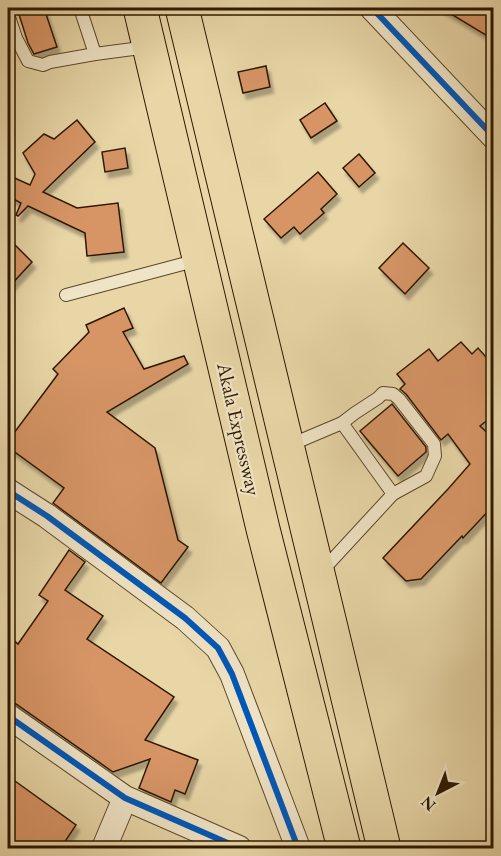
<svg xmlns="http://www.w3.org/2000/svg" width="501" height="856" font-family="'EB Garamond',serif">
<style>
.building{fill:#d79566;stroke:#2e1800;stroke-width:1.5;filter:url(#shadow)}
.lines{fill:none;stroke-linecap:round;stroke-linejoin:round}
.lane-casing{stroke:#5c482a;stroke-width:14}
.street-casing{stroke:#5c482a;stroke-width:26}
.primary-casing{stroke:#2e1800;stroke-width:35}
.lane{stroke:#f0e4c6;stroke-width:12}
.street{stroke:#f0e4c6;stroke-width:24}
.primary{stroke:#e8d6a7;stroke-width:33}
.cycleway-casing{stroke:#f0e4c6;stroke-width:10}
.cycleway{stroke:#0057b8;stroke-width:6}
.labels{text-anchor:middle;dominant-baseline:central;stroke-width:4.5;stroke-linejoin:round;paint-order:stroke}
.street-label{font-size:20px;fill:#2e1800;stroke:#f0e4c6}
</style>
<defs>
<filter id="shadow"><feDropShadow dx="3.5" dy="6" stdDeviation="1.5" flood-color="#0004"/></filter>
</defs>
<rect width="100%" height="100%" fill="#e8d6a7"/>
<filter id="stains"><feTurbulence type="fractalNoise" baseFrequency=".00333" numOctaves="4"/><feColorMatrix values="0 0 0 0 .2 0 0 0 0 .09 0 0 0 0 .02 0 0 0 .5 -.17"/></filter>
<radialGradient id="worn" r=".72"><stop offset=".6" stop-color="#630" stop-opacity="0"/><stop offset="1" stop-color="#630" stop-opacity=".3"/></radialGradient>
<g class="building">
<polygon points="17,8 44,8 57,47 34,54 28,43"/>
<polygon points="441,8 494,8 494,40"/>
<polygon points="266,66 270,87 243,93 238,72"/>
<polygon points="325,103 337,121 311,138 300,120"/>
<polygon points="77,120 95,142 43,192 77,208 118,203 124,252 87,256 85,233 28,206 18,216 16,215 21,203 8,196 8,175 30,185 35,174 23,153 44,134 54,139"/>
<polygon points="125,148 128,168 105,172 102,152"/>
<polygon points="359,154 375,173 359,187 343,168"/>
<polygon points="318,172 337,194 321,209 324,213 300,234 294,227 281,238 264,219"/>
<polygon points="8,238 32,262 8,288"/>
<polygon points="403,243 429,268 405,294 379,268"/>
<polygon points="124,308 133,328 123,332 144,369 184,356 188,364 107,412 155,448 178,540 188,547 161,583 53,503 64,488 8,447 8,441 58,374 53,369 89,332 86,325"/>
<polygon points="461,342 472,354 478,348 494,366 494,415 480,426 494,439 494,505 463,538 462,536 421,579 406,581 383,558 448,489 470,464 448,434 441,440 406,394 400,389 405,384 397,374 429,349 438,361"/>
<polygon points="392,404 426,447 426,452 398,476 360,431"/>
<polygon points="69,550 85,562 65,590 103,616 87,639 174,697 145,740 198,760 185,794 175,790 171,802 139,788 150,759 113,772 16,704 8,702 8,635 18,644 48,601 39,595"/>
<polygon points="8,776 76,825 60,849 19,849 8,840"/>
</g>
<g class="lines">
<defs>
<g id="lane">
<polyline points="80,8 95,54"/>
<polyline points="8,14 16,38 28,61 43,65 50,62 95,54 148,47"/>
<polyline points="66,295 198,260"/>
<polyline points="342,423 393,494"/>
<polyline points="290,445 342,423 355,413 378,398 383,393 393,394 399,399 434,444 435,456 426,476 393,494 321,572"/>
</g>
<g id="street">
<polyline points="372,8 494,137"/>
<polyline points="8,491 47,516 185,618 218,648 232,674 298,848"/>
<polyline points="8,716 125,798 239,848"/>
<polyline points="104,848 125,798"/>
</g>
<g id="primary">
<polyline points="140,8 263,529 344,848"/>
<polyline points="182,8 384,848"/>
</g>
</defs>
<use href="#lane" class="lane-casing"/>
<use href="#street" class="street-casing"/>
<use href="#primary" class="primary-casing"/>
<use href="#lane" class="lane"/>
<use href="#street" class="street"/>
<use href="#primary" class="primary"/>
<defs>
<g id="cycleway">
<polyline points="372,8 494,137"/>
<polyline points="8,491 47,516 185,618 218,648 232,674 298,848"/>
<polyline points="8,716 125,798 239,848"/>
</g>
</defs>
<use href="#cycleway" class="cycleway-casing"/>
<use href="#cycleway" class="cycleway"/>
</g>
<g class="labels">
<g class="street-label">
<text transform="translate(239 429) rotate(77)">Akala Expressway</text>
</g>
</g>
<rect width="501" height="856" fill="none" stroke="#e8d6a7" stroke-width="30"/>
<rect x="9" y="9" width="483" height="838" fill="none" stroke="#2e1800" stroke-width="3"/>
<rect x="15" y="15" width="471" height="826" fill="none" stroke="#2e1800" stroke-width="1.5"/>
<g transform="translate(438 793) rotate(222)" stroke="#f0e4c6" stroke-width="4.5" paint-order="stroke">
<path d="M0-4.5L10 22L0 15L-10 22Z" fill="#2e1800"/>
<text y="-9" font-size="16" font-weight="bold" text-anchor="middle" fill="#2e1800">N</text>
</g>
<rect width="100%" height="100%" filter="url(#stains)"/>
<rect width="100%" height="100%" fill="url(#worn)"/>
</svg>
